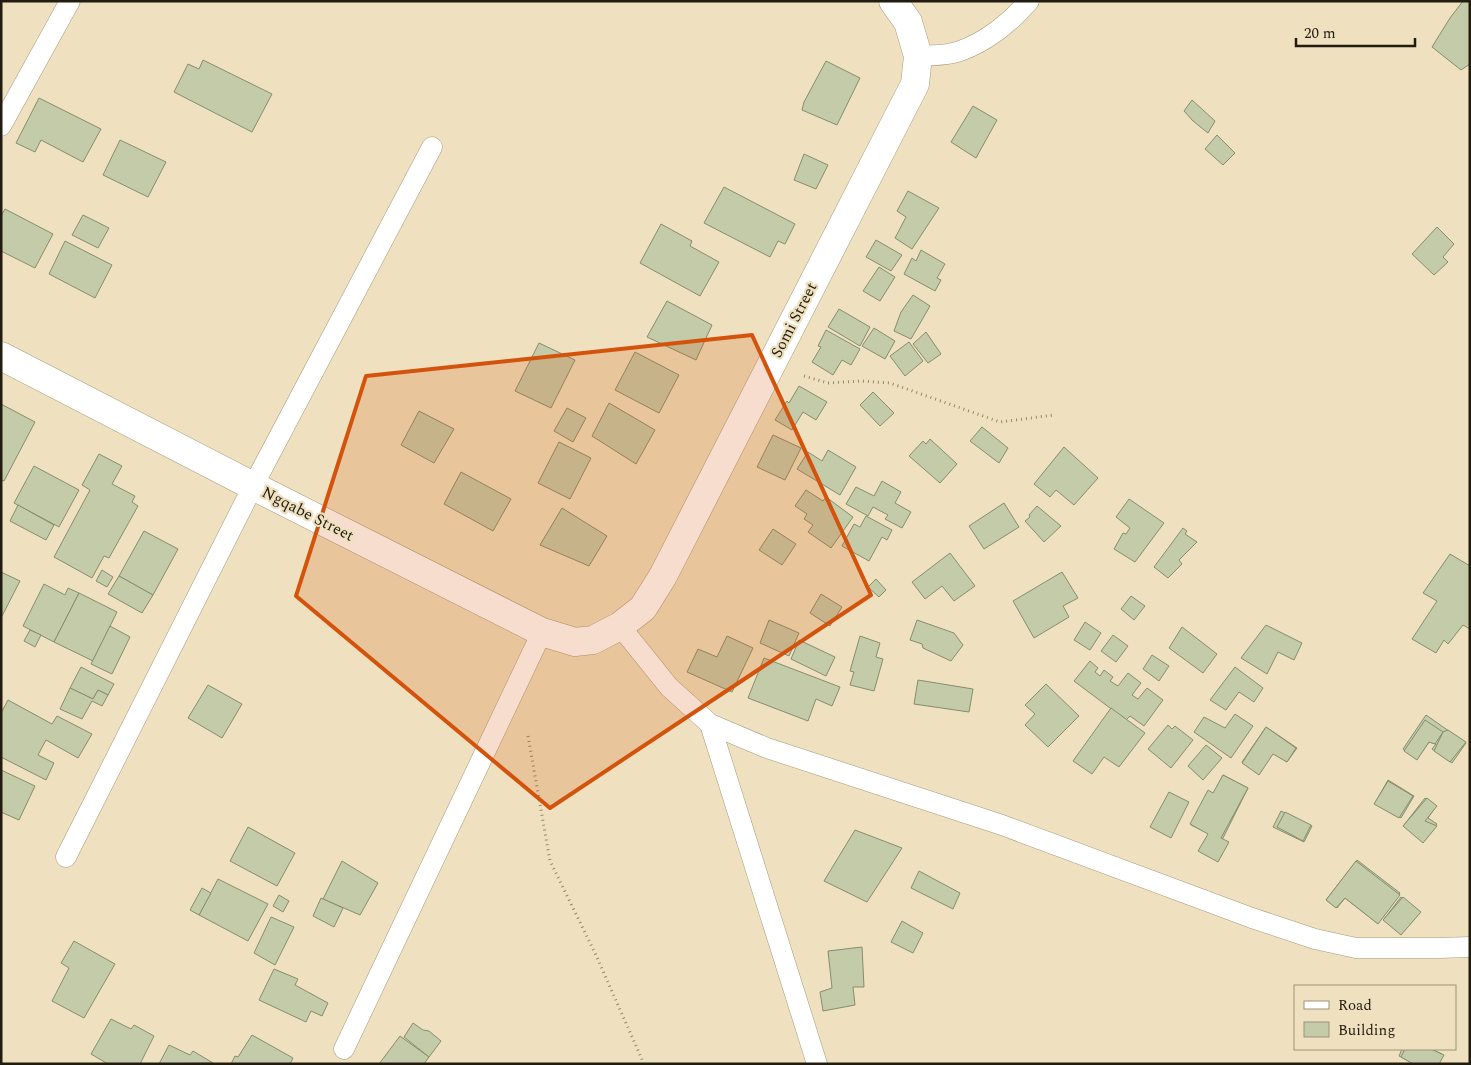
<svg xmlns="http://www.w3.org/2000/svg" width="1471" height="1065" font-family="Spectral,serif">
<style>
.building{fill:#c3cba9;stroke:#868d6d}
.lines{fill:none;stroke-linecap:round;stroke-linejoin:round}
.lane-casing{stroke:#a6997a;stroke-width:21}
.street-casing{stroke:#a6997a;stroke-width:29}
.path{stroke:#928870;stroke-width:3;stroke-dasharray:1 4;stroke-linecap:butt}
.lane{stroke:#fff;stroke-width:20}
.street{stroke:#fff;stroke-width:28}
.marked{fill:#d4530c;fill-opacity:0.2;stroke:#d4530c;stroke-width:4;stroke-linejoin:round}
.labels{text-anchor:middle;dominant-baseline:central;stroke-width:4.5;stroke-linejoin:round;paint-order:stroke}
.street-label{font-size:16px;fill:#211c0f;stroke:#efe1c0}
</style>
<rect width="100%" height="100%" fill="#efe1c0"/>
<g class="building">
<polygon points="1463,1 1470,1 1470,64 1461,70 1432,47 1450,18"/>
<polygon points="203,60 272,94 252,132 174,92 188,64 199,69"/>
<polygon points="826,61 860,78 837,125 802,110 804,102"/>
<polygon points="39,98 101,129 83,162 41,140 35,152 16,143"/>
<polygon points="1192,100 1215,121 1208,133 1193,121 1184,111"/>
<polygon points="973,106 997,120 976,158 951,142"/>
<polygon points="1217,135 1235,153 1223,165 1205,149"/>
<polygon points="120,140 166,162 148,197 103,175"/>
<polygon points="804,154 828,165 816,189 794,180"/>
<polygon points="724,187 795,224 785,244 778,241 770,257 704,223"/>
<polygon points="908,191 939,208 912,249 895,238 906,217 897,211"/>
<polygon points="5,209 53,234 35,268 1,251 1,216"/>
<polygon points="83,215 109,228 98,248 72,235"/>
<polygon points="661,224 692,241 690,246 719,262 700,296 640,263"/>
<polygon points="1437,227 1454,244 1443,257 1448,262 1434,275 1412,254"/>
<polygon points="876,240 902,255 891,271 866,257"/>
<polygon points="65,241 112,265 95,298 49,274"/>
<polygon points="921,250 945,264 937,278 941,280 935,291 904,274 912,258 916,261"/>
<polygon points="879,267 895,277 880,301 863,291"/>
<polygon points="913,295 930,306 911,339 894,331 901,312"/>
<polygon points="667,301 712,325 696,360 647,337"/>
<polygon points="839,309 870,327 860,346 828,327"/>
<polygon points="874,328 895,341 885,359 862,346"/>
<polygon points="826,330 860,349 851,365 842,360 833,375 812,362 821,347 818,346"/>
<polygon points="926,332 941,354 928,363 913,344"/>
<polygon points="909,342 923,361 905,376 890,356"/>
<polygon points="539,343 575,360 551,408 515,391"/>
<polygon points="635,352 679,375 659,413 615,390"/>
<polygon points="799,386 827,402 816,420 803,412 792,430 775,420 787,401 789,403"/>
<polygon points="873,392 894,413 880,426 860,405"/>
<polygon points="609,403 655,430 636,464 592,436"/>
<polygon points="1,404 35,422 4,481 1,480"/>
<polygon points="567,408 586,418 573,442 554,431"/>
<polygon points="419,411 454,429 434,463 401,445"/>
<polygon points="982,427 1008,448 999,463 970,441"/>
<polygon points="773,435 801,448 785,480 757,467"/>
<polygon points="930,439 957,464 940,483 909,456 923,441 926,444"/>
<polygon points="559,442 591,458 570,499 538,483"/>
<polygon points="1064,447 1098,478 1074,505 1056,490 1050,497 1034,484"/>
<polygon points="828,450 856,467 840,495 797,469 808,452 822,461"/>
<polygon points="99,454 122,466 112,484 135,496 132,502 138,506 109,558 104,556 92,578 54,557 90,490 82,485"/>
<polygon points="34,466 79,490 59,527 14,503"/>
<polygon points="461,472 511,499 493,531 444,504"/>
<polygon points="882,481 901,492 895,503 911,512 902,528 885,519 888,515 873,507 868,516 846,504 856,487 874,496"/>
<polygon points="806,490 823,501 826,497 853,517 831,548 808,532 813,525 804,519 807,514 795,506"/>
<polygon points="1129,499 1164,523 1135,562 1114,549 1123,533 1126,534 1130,528 1116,517"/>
<polygon points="1004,503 1019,527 984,549 969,526"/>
<polygon points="18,505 54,525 46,540 10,521"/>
<polygon points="1037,506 1061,526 1044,542 1025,521 1030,517 1029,515"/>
<polygon points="562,508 607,536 589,566 540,545"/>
<polygon points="866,516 892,530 887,540 882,537 869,561 842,546 854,524 860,527"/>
<polygon points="1183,528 1187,531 1185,534 1197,542 1179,560 1182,564 1168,578 1154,567"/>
<polygon points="773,529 796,544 782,565 759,550"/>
<polygon points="144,531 178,549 153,595 119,576"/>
<polygon points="950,553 975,586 954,601 942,586 925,599 912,582"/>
<polygon points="1450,554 1470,566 1470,629 1463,625 1448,644 1444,640 1436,653 1412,639 1437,601 1423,593"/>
<polygon points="102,570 113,577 107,587 96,581"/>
<polygon points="1,572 20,581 1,618"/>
<polygon points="1062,572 1078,598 1063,606 1069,617 1034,638 1013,601"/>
<polygon points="119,576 153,595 142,613 108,594"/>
<polygon points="876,579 886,590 879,597 868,587"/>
<polygon points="44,584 65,595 68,588 79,593 54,642 23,626"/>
<polygon points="79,593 117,612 93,661 54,642"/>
<polygon points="821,594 842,607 830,626 810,613"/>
<polygon points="1131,596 1145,606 1134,620 1121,609"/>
<polygon points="769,620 799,633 789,656 760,643"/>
<polygon points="917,620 954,633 963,645 951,661 923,648 922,644 910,640"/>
<polygon points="1085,622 1101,633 1090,650 1074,640"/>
<polygon points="1266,625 1302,643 1294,660 1278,652 1267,674 1241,658"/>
<polygon points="110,626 130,637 112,674 91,664"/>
<polygon points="1182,627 1217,654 1203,673 1169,648"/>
<polygon points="30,630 41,635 35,647 24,641"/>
<polygon points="1113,635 1128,646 1116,662 1101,651"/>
<polygon points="727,636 753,648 732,692 687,672 698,649 717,657"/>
<polygon points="860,636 880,643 876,657 883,659 874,691 850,685 854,672 850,671"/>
<polygon points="799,640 835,657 826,676 791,659"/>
<polygon points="1152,655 1169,666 1159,681 1143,669"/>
<polygon points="764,658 840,687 832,706 816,699 808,721 748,698"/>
<polygon points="1090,661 1098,668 1095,672 1100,676 1104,670 1113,677 1110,681 1118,686 1128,673 1141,683 1132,695 1138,699 1147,688 1163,700 1144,726 1130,716 1126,720 1074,681"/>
<polygon points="81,667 114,684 108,695 98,690 93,699 70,688"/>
<polygon points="1235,667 1263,688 1254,702 1239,692 1226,710 1210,700"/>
<polygon points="918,680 973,689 969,712 914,704"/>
<polygon points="1046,684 1079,716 1048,747 1025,725 1035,714 1025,705"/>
<polygon points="208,685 242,704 222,738 188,718"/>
<polygon points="70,688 93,699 98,690 108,695 102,706 92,701 82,719 60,709"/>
<polygon points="8,700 52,724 57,716 92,734 78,758 46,740 38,755 54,763 46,780 1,757 1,713"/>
<polygon points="1111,708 1145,733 1119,767 1104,757 1092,774 1073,761"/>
<polygon points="1235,714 1253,726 1231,758 1194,732 1204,717 1225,728"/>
<polygon points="1426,715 1466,743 1452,763 1432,749 1436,744 1429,742 1417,759 1403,749"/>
<polygon points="1425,720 1443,732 1435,744 1429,742 1417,760 1404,751"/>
<polygon points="1168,725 1172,729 1175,726 1193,740 1171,768 1148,749"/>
<polygon points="1266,727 1297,748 1287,762 1273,753 1258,773 1242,762"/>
<polygon points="1266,727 1296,748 1287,762 1273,754 1259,775 1242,763"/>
<polygon points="1448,730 1466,742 1450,762 1434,751 1443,732"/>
<polygon points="1206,745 1222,758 1203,780 1188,766"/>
<polygon points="1,770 35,786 19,820 1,812"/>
<polygon points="1223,775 1248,788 1222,840 1191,825 1208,792 1213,795"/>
<polygon points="1223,775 1248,788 1221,838 1229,842 1218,862 1198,851 1208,834 1190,824 1208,790 1213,793"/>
<polygon points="1388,780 1414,796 1401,818 1375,803"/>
<polygon points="1388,781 1413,796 1399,818 1374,804"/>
<polygon points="1169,792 1189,802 1171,838 1150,827"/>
<polygon points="1425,798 1436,806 1428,818 1437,824 1424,841 1404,825"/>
<polygon points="1427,798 1437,806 1425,821 1437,826 1423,843 1403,826"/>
<polygon points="1281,811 1312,826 1304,842 1273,827"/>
<polygon points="1285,812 1311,825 1303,841 1277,827"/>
<polygon points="248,827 295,853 277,886 230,861"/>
<polygon points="855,830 902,848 867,902 824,881"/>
<polygon points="1357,860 1400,893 1377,923 1345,898 1337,908 1326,900"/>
<polygon points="342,861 378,883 360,915 323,899"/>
<polygon points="1356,861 1400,895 1378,924 1345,898 1336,908 1326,900"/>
<polygon points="919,871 960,893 953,909 911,888"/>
<polygon points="218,879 268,904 248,941 199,915"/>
<polygon points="202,888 211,893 199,915 190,910"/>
<polygon points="279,895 289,901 283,912 273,906"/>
<polygon points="1401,897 1418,910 1401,932 1384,919"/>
<polygon points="1403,897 1421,912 1401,935 1383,920"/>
<polygon points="321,898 343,908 334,927 313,916"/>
<polygon points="271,917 294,927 275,965 254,953"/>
<polygon points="902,921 923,933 913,953 891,942"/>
<polygon points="74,941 115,964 84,1018 52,1001 69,968 61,963"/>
<polygon points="862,947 864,987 853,987 855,1005 823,1011 820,992 832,988 828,951"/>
<polygon points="274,969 298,979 295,985 328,1003 322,1016 311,1011 306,1022 259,1000"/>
<polygon points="111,1019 131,1029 134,1025 154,1036 140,1064 108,1064 91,1054"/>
<polygon points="413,1023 423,1030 429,1031 441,1041 429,1057 404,1037"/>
<polygon points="252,1035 293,1058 290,1064 231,1064 235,1056 238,1057"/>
<polygon points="400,1036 429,1057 424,1064 379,1064"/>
<polygon points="169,1045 190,1055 193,1051 213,1063 159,1064"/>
<polygon points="1402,1049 1431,1049 1442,1054 1437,1064 1414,1064 1399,1056"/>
<polygon points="1405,1049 1431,1049 1444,1055 1439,1064 1413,1064 1401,1057"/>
</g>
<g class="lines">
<defs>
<g id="lane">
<path d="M918,56C931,55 948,56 960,51C986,42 1011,22 1029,1"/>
<polyline points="1,126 70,1"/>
<polyline points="620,626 669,687 710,724 767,748 1002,825 1252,918 1315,939 1356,948 1438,948 1470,947"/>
<polyline points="710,724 817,1064"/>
<polyline points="66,857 253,486 432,147"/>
<polyline points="344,1049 542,632"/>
</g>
<polyline id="street" points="1,356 253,486 542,632 575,642 593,640 620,626 643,608 663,576 915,84 918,56 908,22 893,1"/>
</defs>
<use href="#lane" class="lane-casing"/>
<use href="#street" class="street-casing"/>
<g class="path">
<polyline points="804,376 828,383 860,381 890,383 1000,422 1054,415"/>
<polyline points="528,736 550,861 595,953 644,1064"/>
<polyline points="1469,1064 1470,1060"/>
</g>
<use href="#lane" class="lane"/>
<use href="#street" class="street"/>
</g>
<path class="marked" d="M752,335L871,595L550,808L296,596L366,376Z"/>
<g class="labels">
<g class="street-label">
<text transform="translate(794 320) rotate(-63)">Somi Street</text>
<text transform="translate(308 514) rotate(27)">Ngqabe Street</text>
</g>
</g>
<rect width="1471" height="1065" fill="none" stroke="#211c0f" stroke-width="5"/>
<rect x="1294" y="985" width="162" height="65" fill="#efe1c0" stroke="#9d9279"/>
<rect x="1304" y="1001" width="25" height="8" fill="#ffffff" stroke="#9d9279"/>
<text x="1338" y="1010" font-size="15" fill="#211c0f">Road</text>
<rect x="1304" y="1022" width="25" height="15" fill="#c3cba9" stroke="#9d9279"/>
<text x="1338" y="1035" font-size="15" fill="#211c0f">Building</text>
<path d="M1296 38v8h119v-8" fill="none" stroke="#211c0f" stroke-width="2.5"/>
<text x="1304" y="38" font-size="15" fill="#211c0f" stroke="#efe1c0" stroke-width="4" paint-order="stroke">20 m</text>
</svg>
